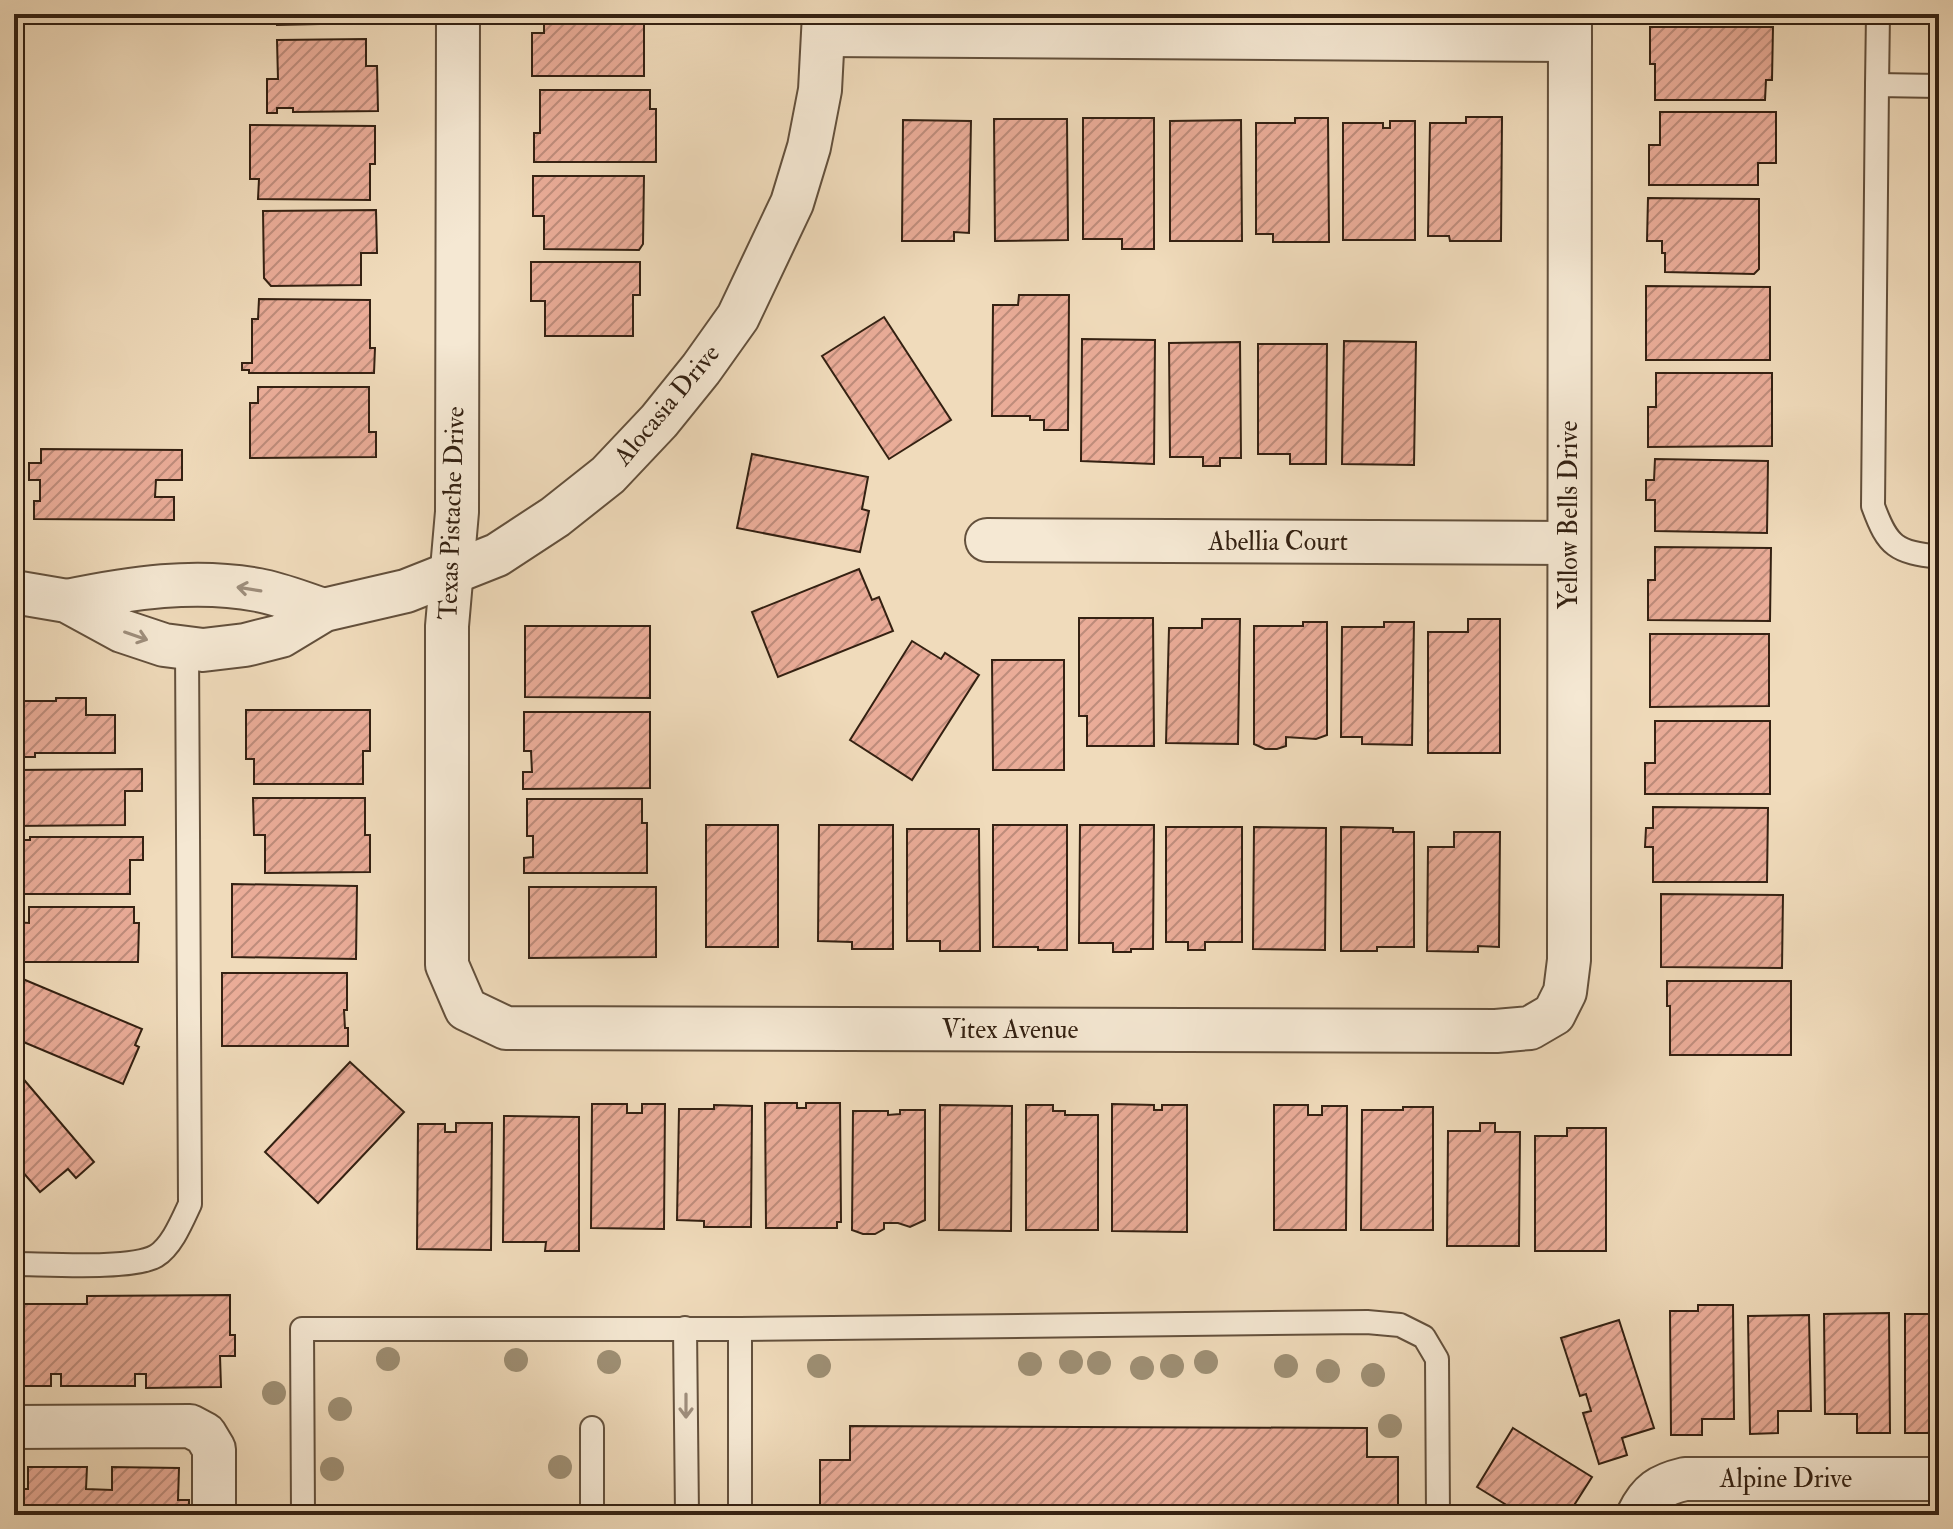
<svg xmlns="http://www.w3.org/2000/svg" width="1953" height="1529" font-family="'IM FELL Double Pica',serif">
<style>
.building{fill:url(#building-hatch);stroke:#342112;stroke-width:2}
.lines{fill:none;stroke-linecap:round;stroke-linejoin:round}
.lane-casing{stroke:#63503c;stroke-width:26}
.street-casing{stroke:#63503c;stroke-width:46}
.lane{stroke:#f5e8d3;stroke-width:22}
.street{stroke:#f5e8d3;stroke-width:42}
.tree{fill:#9e8f74}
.oneway{stroke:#9e8e7c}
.labels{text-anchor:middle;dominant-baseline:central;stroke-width:7;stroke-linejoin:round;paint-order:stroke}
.street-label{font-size:26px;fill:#342112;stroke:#f5e8d3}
</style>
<defs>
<pattern id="building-hatch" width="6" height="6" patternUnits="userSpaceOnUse" patternTransform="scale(2)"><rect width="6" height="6" fill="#eaac98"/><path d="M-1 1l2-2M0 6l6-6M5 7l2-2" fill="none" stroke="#be8c7b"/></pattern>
</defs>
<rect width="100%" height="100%" fill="#f0dbbb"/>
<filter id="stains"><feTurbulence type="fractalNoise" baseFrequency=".0025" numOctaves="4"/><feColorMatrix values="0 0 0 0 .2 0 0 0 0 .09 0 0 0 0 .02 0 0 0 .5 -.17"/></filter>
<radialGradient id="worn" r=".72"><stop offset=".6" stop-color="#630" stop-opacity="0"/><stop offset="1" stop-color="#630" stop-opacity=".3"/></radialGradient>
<g class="building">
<polygon points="277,14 364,14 364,23 277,25"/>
<polygon points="544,14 644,14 644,76 532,76 532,33 544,33"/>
<polygon points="1650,27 1773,27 1772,80 1766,80 1765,100 1655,100 1655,64 1650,64"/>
<polygon points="366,39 366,66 377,66 378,111 293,112 293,108 277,108 277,113 267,113 267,79 278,79 277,40"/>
<polygon points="540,90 650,90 650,109 656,109 656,162 534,162 534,133 540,133"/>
<polygon points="1660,112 1776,112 1776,163 1758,163 1758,185 1649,185 1649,145 1660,145"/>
<polygon points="1466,117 1502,117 1501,241 1450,241 1449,236 1428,236 1430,123 1466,123"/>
<polygon points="1083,118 1154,118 1154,249 1122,249 1122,239 1083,239"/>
<polygon points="1295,118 1328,118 1329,242 1273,242 1273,234 1256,234 1256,123 1295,123"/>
<polygon points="994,119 1067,119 1068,240 995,241"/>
<polygon points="903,120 971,121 969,233 954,232 954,241 902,241"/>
<polygon points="1241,120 1242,241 1170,241 1170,121"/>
<polygon points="1390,121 1415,121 1415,240 1343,240 1343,123 1383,123 1383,128 1390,128"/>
<polygon points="250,125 375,126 375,164 370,164 370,200 258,199 259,179 250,179"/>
<polygon points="533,176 644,176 643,244 639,250 544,249 544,216 533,216"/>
<polygon points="1648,198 1759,199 1759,269 1754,274 1665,272 1665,253 1662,253 1662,241 1647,241"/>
<polygon points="376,210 377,253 361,253 361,285 271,286 264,278 263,211"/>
<polygon points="531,262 640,262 640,295 633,295 633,336 545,336 545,301 531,301"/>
<polygon points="1646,286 1770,287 1770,360 1646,360"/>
<polygon points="1019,295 1069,295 1068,430 1044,430 1044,420 1030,420 1030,416 992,416 993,305 1018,305"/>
<polygon points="259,299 370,300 370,348 375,348 374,373 249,373 249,370 242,370 242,363 252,363 252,319 258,319"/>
<polygon points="884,317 951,420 889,459 822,356"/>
<polygon points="1082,339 1155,340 1154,464 1081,461"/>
<polygon points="1344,341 1416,342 1414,465 1342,464"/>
<polygon points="1240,342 1241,458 1220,458 1220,466 1203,466 1203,457 1170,457 1169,343"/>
<polygon points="1258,344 1327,344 1326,464 1290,464 1290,454 1258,454"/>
<polygon points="1656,373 1772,373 1772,446 1648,447 1648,407 1656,407"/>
<polygon points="258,387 369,387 369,432 376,432 376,457 250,458 250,403 258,403"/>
<polygon points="41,449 182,450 182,480 156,480 155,497 174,497 174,520 34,519 34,501 40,501 40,480 29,480 29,463 41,463"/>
<polygon points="752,454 868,477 862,509 869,511 860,552 737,528"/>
<polygon points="1655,459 1768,461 1767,533 1655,531 1655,500 1646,500 1646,480 1654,480"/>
<polygon points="1655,547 1771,548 1770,621 1648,620 1648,580 1655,580"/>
<polygon points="859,569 872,600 879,597 893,631 778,677 752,612"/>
<polygon points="1079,618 1153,618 1154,746 1087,746 1087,716 1079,716"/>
<polygon points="1202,619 1240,619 1238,744 1166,743 1169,628 1202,628"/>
<polygon points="1468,619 1500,619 1500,753 1428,753 1428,632 1468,632"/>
<polygon points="1303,622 1327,622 1327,735 1316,739 1286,737 1286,746 1277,749 1265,749 1254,744 1254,626 1303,626"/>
<polygon points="1384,622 1414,622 1412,745 1362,744 1362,737 1341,737 1342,627 1384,627"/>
<polygon points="525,626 650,626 650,698 525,697"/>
<polygon points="1650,634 1769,634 1769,706 1650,707"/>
<polygon points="912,641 941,659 945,653 979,675 912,780 850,740"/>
<polygon points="992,660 1064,660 1064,770 993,770"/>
<polygon points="56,698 86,698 86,715 115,715 115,753 35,753 35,757 20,757 20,736 14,736 14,701 56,701"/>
<polygon points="246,710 370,710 370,751 363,751 363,784 254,784 254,759 246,759"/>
<polygon points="524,712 650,712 650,788 523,789 523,772 532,772 531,751 524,751"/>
<polygon points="1655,721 1770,721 1770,794 1645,794 1645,763 1655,763"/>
<polygon points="142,769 142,791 125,791 125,825 14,826 14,770"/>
<polygon points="253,798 365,798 365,835 370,835 370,872 265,873 265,835 254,835"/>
<polygon points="527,799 642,799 642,823 647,823 647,873 524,873 524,858 533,857 533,836 527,836"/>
<polygon points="1653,807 1768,808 1767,882 1653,882 1653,847 1645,847 1646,828 1653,828"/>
<rect x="706" y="825" width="72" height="122"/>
<polygon points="819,825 893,825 893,949 852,949 852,942 818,941"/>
<polygon points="993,825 1067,825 1067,950 1038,950 1038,947 993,947"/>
<polygon points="1080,825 1154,825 1153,949 1131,949 1131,952 1113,952 1113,943 1079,943"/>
<polygon points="1166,827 1242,827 1242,942 1205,942 1205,950 1188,950 1188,942 1166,942"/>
<polygon points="1254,827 1326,828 1325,950 1253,949"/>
<polygon points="1341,827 1393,828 1393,832 1414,832 1414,947 1377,947 1377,951 1341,951"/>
<polygon points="907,829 979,829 980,951 940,951 940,941 907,941"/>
<polygon points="1454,832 1500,832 1499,947 1478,946 1478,952 1427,951 1428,847 1454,847"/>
<polygon points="30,837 143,837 143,860 130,860 130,894 14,894 14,840 30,840"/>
<polygon points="232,884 357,886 356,959 232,957"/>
<polygon points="529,887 656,887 656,957 529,958"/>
<polygon points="1661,894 1783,895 1782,968 1661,967"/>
<polygon points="29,907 134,907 134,923 139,923 138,962 14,962 14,922 29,923"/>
<polygon points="222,973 347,973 347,1010 344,1010 345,1028 348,1028 348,1046 222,1046"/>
<polygon points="18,977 142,1029 135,1045 139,1047 123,1084 14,1038 14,987"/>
<polygon points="1667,981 1791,981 1791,1055 1670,1055 1670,1006 1667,1006"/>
<polygon points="350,1062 404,1112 318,1203 265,1152"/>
<polygon points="14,1068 94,1162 76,1178 68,1169 40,1192 14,1162"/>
<polygon points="765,1103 797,1103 797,1108 806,1108 806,1103 840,1103 841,1222 837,1222 837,1228 766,1228"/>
<polygon points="592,1104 627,1104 627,1113 642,1113 642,1104 665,1104 664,1229 591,1228"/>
<polygon points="1112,1104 1154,1105 1154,1110 1162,1110 1162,1105 1187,1105 1187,1232 1112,1231"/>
<polygon points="714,1105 752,1106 751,1227 704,1227 704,1221 677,1220 679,1109 714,1109"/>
<polygon points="940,1105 1012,1106 1011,1231 939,1230"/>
<polygon points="1026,1105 1053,1105 1053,1111 1065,1111 1065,1115 1098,1115 1098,1230 1026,1230"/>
<polygon points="1274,1105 1308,1105 1308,1115 1322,1115 1322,1106 1347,1106 1346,1230 1274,1230"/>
<polygon points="1403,1107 1433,1107 1433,1230 1361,1230 1362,1110 1403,1110"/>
<polygon points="900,1110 925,1110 925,1220 910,1227 898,1223 884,1223 884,1229 875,1234 863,1234 852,1230 853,1111 888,1111 888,1115 900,1114"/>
<polygon points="504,1116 579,1117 579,1251 545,1251 546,1242 503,1242"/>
<polygon points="456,1123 492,1123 491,1250 417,1249 418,1124 445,1124 445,1132 456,1132"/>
<polygon points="1480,1123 1495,1123 1495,1132 1520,1132 1519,1246 1447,1246 1448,1131 1480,1131"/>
<polygon points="1567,1128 1606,1128 1606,1251 1535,1251 1535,1136 1567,1136"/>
<polygon points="230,1295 230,1335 235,1335 235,1356 220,1356 221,1387 146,1388 146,1374 135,1374 135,1386 61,1386 61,1374 51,1374 51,1386 14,1386 14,1304 87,1304 87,1296"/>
<polygon points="1698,1305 1733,1305 1734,1419 1702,1419 1702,1435 1671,1435 1670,1311 1698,1311"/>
<polygon points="1933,1308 1939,1308 1939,1417 1936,1417 1936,1433 1905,1433 1905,1314 1933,1314"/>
<polygon points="1889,1313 1890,1433 1857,1433 1857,1414 1825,1414 1824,1314"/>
<polygon points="1809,1315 1811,1411 1778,1411 1778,1433 1750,1434 1748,1316"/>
<polygon points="1619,1320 1654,1428 1622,1438 1627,1455 1599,1464 1583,1413 1591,1411 1586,1394 1580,1396 1561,1338"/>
<polygon points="850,1426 1367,1428 1367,1457 1398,1457 1398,1515 820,1515 820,1460 850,1460"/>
<polygon points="1513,1428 1592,1477 1573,1507 1586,1515 1523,1515 1477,1487"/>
<polygon points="28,1467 87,1467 86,1489 112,1490 112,1467 179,1468 178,1500 189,1500 189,1515 14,1515 14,1489 28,1489"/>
</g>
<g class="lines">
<defs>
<g id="lane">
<polyline points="1877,85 1878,14"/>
<path d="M1939,86L1877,85L1873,506C1888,547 1896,552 1939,557"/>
<path d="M14,1264C45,1264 132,1270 156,1256C172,1246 182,1221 190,1204L187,648"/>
<polyline points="685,1328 687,1515"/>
<polyline points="740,1329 740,1515"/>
<polyline points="592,1428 592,1515"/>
<polyline points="303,1515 302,1329 740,1329 1367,1322 1400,1325 1424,1337 1437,1359 1438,1515"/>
</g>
<g id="street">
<polyline points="458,14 457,512 447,626 447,965 466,1009 506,1028 1496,1031 1530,1028 1554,1014 1565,992 1569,960 1570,14"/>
<polyline points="824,35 1570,40"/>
<polyline points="987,540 1569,543"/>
<polyline points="14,592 67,601 122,631 164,645 203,650 245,645 281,636 324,610 406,591 497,555 555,517 608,475 659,421 701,369 738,317 792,203 809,147 820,90 824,14"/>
<path d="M67,601C130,588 195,578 258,590C280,594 302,603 324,610"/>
<polyline points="14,1427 190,1426 205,1434 214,1449 214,1515"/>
<path d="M1638,1515C1649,1492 1660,1485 1685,1479H1939"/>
</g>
</defs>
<use href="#lane" class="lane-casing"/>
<use href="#street" class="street-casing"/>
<use href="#lane" class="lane"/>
<use href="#street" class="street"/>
</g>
<g class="tree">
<circle cx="388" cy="1359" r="12"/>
<circle cx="516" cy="1360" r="12"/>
<circle cx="609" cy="1362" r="12"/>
<circle cx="1071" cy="1362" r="12"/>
<circle cx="1206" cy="1362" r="12"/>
<circle cx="1099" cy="1363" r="12"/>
<circle cx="1030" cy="1364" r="12"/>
<circle cx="819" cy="1366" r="12"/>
<circle cx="1172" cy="1366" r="12"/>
<circle cx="1286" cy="1366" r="12"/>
<circle cx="1142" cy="1368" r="12"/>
<circle cx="1328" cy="1371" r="12"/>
<circle cx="1373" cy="1375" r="12"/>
<circle cx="274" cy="1393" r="12"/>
<circle cx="340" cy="1409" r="12"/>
<circle cx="1390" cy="1426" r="12"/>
<circle cx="560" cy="1467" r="12"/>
<circle cx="332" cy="1469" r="12"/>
</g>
<defs><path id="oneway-shaft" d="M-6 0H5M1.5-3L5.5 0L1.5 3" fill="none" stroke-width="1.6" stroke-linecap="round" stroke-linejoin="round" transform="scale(2)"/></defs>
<g class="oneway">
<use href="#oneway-shaft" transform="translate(249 589) rotate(-171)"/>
<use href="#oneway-shaft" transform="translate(136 636) rotate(19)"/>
<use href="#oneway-shaft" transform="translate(686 1406) rotate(90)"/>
</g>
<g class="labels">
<g class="street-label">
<text transform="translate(667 405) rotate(-50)">Alocasia Drive</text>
<text transform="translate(452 513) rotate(-88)">Texas Pistache Drive</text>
<text transform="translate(1569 515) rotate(-90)">Yellow Bells Drive</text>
<text x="1278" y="542">Abellia Court</text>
<text x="1010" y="1030">Vitex Avenue</text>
<text x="1786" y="1479">Alpine Drive</text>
</g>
</g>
<rect width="1953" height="1529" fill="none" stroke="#f0dbbb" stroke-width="48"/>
<rect x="16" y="16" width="1921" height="1497" fill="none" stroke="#342112" stroke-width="4"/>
<rect x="24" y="24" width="1905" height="1481" fill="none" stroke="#342112" stroke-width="2"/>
<rect width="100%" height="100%" filter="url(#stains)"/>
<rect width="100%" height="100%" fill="url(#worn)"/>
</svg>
